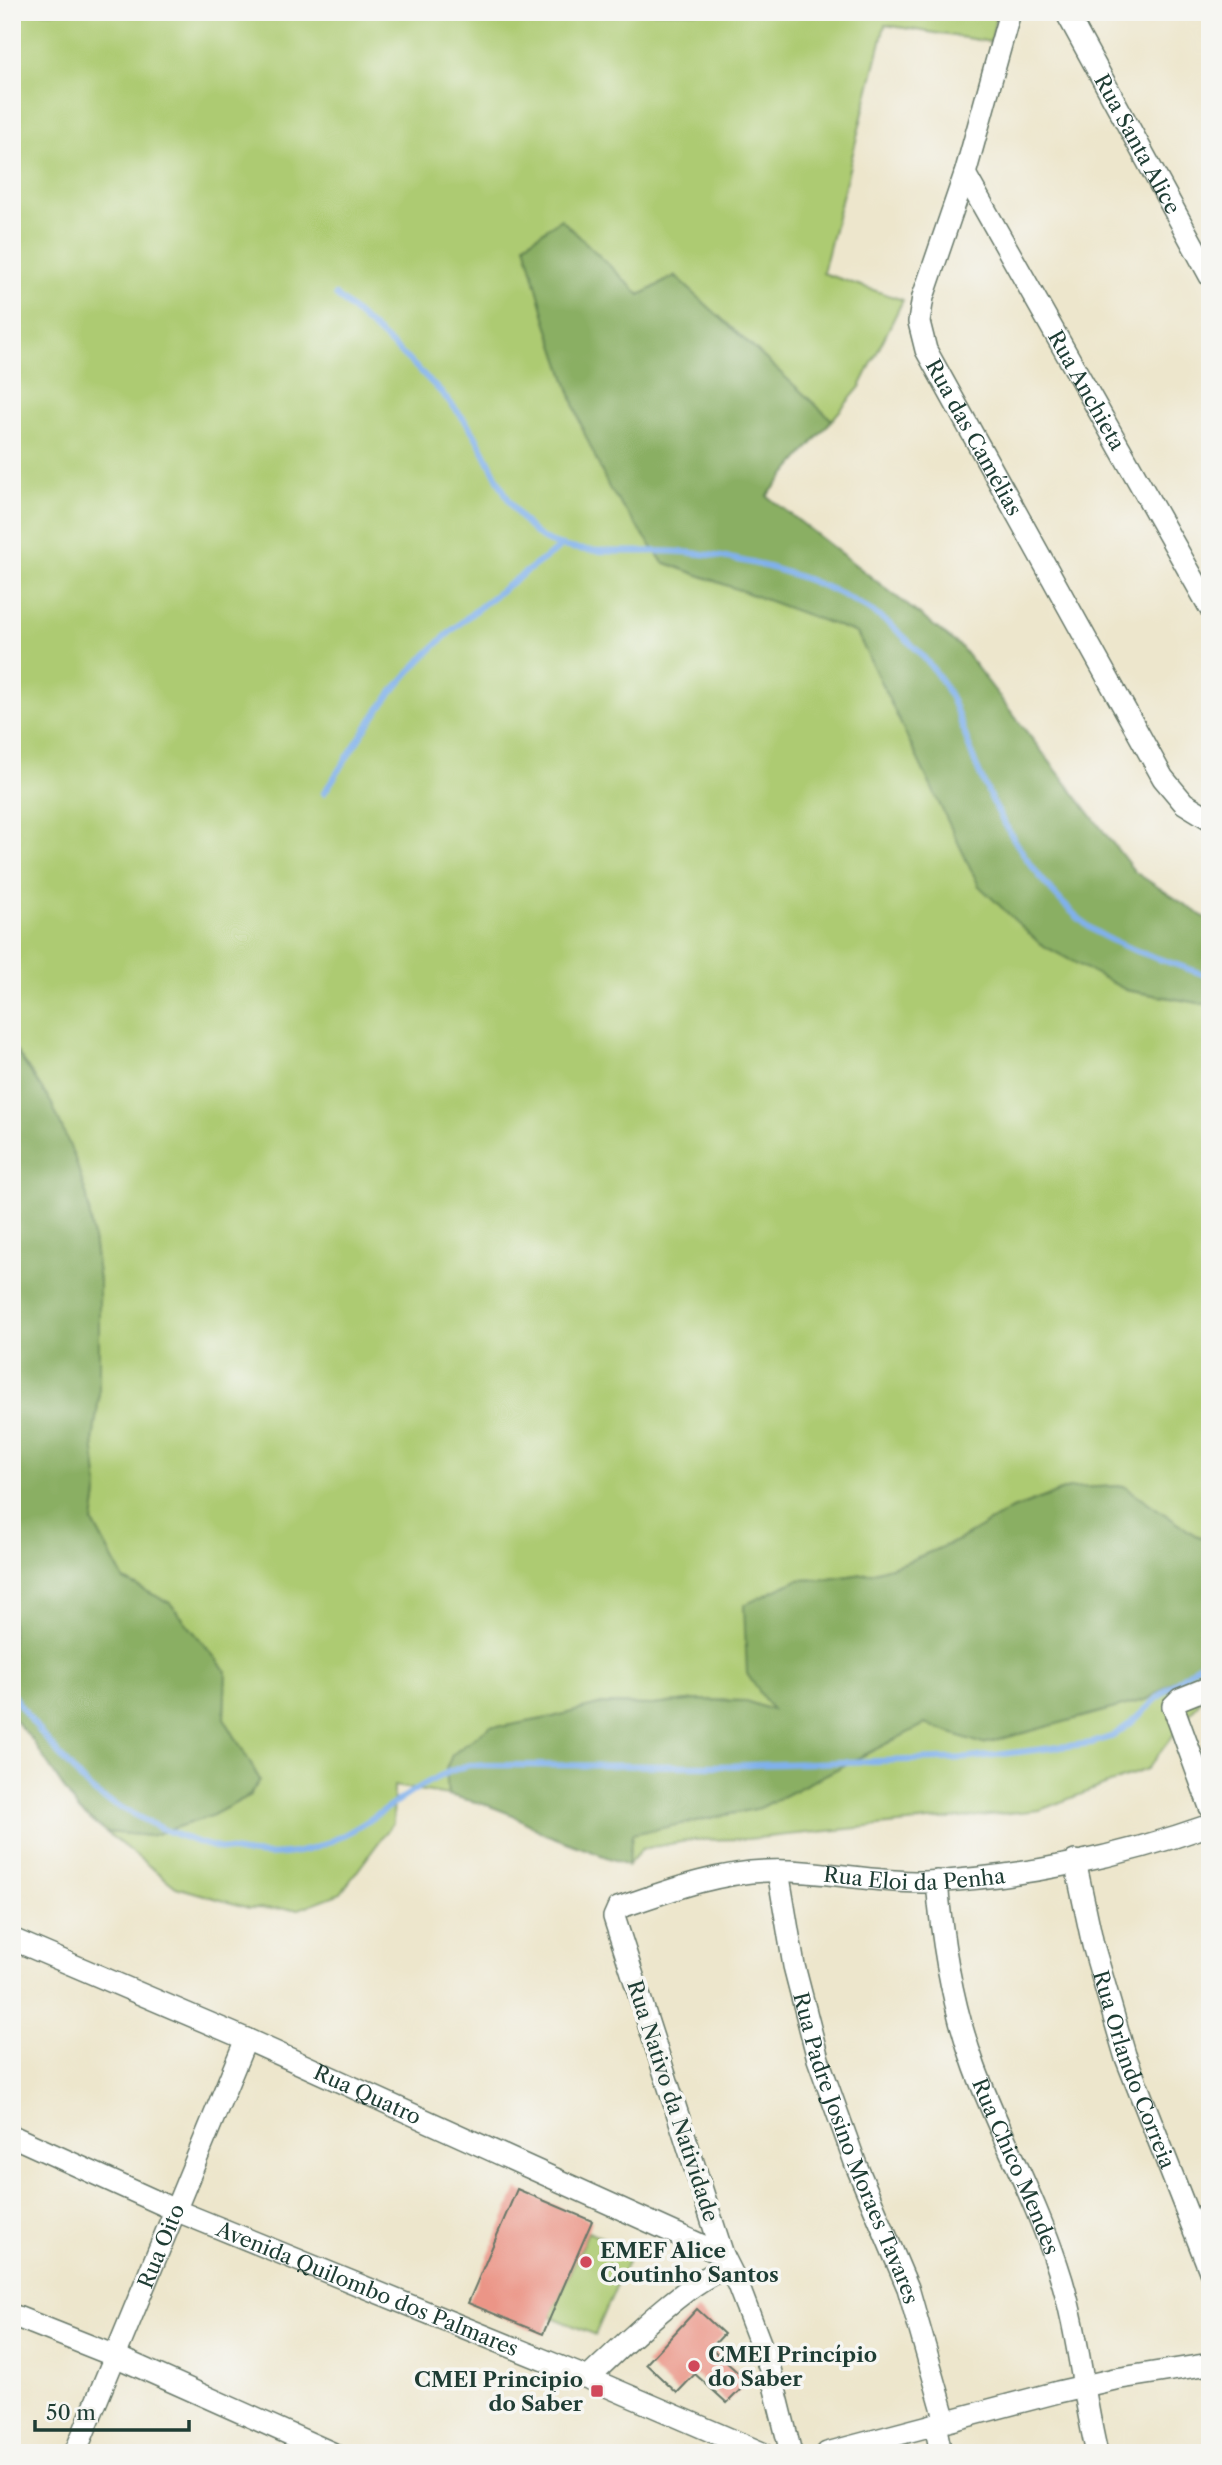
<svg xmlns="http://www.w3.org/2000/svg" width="1222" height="2465" font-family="'Libre Caslon Text',serif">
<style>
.green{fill:#adcb72;stroke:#668453;stroke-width:2}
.forest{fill:#8aaf64;stroke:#54764c;stroke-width:2}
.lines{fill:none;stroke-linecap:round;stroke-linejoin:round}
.stream{stroke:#80b1ec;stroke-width:6}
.building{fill:#eb9587}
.minor-casing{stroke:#677869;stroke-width:24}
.minor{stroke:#fff;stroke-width:21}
.poi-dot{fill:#d1495b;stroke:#f6f6f2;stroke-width:2.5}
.labels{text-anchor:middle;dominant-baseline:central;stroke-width:7;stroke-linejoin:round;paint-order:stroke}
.street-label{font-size:21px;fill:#1f3d34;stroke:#f6f6f2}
.poi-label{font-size:21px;font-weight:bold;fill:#1f3d34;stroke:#f6f6f2;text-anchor:start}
</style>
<rect width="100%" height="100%" fill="#f6f6f2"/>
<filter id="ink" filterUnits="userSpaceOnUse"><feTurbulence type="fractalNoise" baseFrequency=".0143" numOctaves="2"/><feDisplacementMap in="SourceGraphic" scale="14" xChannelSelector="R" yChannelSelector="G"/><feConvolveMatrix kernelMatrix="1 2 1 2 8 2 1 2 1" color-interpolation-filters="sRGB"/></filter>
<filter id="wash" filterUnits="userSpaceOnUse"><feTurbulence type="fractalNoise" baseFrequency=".00686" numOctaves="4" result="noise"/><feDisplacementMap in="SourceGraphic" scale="28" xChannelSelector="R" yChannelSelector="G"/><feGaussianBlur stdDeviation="1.57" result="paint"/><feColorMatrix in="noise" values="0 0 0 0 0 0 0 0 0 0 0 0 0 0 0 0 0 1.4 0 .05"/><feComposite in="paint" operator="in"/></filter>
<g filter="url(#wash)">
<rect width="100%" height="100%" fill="#ede6cc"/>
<g class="green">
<polygon points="12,12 997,12 991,42 885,25 823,273 903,300 860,387 832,420 675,276 640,295 561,220 525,244 547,324 583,431 662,562 857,633 947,816 1125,990 1210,1005 1210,1540 1195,1535 1124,1486 1069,1488 1010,1510 959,1540 904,1563 870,1573 828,1579 797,1580 773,1711 746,1701 696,1700 653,1705 602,1704 553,1717 506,1726 490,1726 446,1769 448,1795 394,1786 393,1823 341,1893 299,1909 249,1908 176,1887 106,1832 150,1836 211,1816 249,1796 260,1780 224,1718 226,1671 170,1603 124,1580 93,1522 98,1487 93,1441 99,1397 99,1281 87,1197 74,1156 34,1076 12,1045"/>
<polygon points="1210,1656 1210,1688 1147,1769 1040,1810 747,1839 692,1840 642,1849 628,1865 632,1834 760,1808 925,1724 983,1744 1148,1699"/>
<polygon points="588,2232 632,2250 595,2335 550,2316"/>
</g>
<g class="forest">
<polygon points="561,219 640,295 675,276 832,420 767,496 961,647 1135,872 1210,921 1210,1005 1126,990 1040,944 979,886 857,633 663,562 609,488 583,430 547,324 525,244"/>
<polygon points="12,1045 52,1104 74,1156 87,1197 99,1281 99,1397 93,1441 98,1487 93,1522 124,1580 170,1603 226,1671 224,1718 260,1780 249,1796 211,1816 150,1836 106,1832 79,1811 32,1740 12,1717"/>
<polygon points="1124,1486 1195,1535 1210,1540 1210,1656 1148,1699 983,1744 925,1724 760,1808 632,1834 628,1865 545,1834 513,1815 487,1805 448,1795 446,1769 452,1755 490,1726 506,1726 553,1717 602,1704 653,1705 696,1700 746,1701 772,1710 747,1674 744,1605 797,1580 828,1579 870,1573 904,1563 959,1540 1010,1510 1069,1488"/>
</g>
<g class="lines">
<g class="stream">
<path d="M336,295C381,337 435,378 471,429C493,462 508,516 542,538C574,558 645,549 683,552C754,558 838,582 893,627C914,645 938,671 950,696C963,723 969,752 982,779C1007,834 1042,889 1089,927C1116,948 1176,963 1210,977"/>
<path d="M324,793C344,763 362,732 383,704C431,640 497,592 562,546"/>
<path d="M12,1694C31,1721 50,1745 72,1769C79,1777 86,1786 94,1792C102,1799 113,1803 122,1808C177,1840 257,1870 320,1846C373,1826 416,1779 469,1765L721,1766L970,1758L1092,1743L1113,1736L1131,1723L1164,1692L1210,1655"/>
</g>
</g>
<g id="blocks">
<g class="building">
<polygon points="517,2189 592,2221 543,2334 468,2303"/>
<polygon points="697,2309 724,2334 711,2348 748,2382 727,2403 695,2374 677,2393 646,2364"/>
</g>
</g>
</g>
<g filter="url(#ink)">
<use href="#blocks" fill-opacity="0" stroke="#677869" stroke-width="2"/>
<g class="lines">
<defs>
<g id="minor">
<path id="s1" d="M1010,12L965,174L923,297L919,322L926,350L1163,778L1184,803L1210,819"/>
<path id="s2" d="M1066,12L1210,276"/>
<path id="s3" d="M965,174L1210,608"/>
<polyline points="1210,1687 1180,1699 1173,1706 1210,1807"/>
<path id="s4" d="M1075,1861L1093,1945L1125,2055L1210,2271"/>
<path id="s5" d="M778,1871L794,1966L818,2059L856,2165L908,2288L946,2421"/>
<path id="s6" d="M937,1881C942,1945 953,2008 975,2068C1000,2135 1035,2198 1057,2265C1078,2326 1082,2391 1097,2453"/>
<path id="s7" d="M12,1939L246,2039L723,2255"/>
<path id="s8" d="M12,2136L175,2210L588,2378L762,2453"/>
<polyline points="12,2315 115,2356 332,2453"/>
<path d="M588,2378C616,2352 695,2273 728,2269"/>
<polyline points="935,2424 941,2453"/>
<path id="s9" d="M75,2453L246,2039"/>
<path id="s10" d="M791,2453L770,2369L738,2285L723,2255L614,1917L618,1908C666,1892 714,1873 766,1871C819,1869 872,1883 925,1882C1020,1878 1120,1857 1210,1825"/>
<polyline points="827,2453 1058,2392 1115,2379 1210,2364"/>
</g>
</defs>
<use href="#minor" class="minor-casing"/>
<use href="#minor" class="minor"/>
</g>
</g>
<g class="poi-dot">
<circle cx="586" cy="2262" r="7"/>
<circle cx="694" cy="2366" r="7"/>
<rect x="590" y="2384" width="14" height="14" rx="3.5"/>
</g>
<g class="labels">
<g class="street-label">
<text stroke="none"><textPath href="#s2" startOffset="150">Rua Santa Alice</textPath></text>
<text stroke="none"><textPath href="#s3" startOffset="248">Rua Anchieta</textPath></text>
<text stroke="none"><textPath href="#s1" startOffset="452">Rua das Camélias</textPath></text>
<text stroke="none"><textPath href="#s10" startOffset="877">Rua Eloi da Penha</textPath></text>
<text stroke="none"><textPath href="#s4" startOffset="217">Rua Orlando Correia</textPath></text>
<text stroke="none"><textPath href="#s7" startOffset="388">Rua Quatro</textPath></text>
<text transform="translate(673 2101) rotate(72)">Rua Nativo da Natividade</text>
<text stroke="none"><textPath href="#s5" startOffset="289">Rua Padre Josino Moraes Tavares</textPath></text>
<text stroke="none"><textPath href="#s6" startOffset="298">Rua Chico Mendes</textPath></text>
<text stroke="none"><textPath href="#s9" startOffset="224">Rua Oito</textPath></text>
<text stroke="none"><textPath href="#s8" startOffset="387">Avenida Quilombo dos Palmares</textPath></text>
</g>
<g class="poi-label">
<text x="600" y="2250">EMEF Alice<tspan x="600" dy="24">Coutinho Santos</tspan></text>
<text x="708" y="2354">CMEI Princípio<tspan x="708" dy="24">do Saber</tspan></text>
<text x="583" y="2379" text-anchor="end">CMEI Principio<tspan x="583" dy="24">do Saber</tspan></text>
</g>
</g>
<rect width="1222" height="2465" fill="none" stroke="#f6f6f2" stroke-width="42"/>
<path d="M35 2420v10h154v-10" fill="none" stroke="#1f3d34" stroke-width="3.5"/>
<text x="46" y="2420" font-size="21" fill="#1f3d34" stroke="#f6f6f2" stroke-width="5" paint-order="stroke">50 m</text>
</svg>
